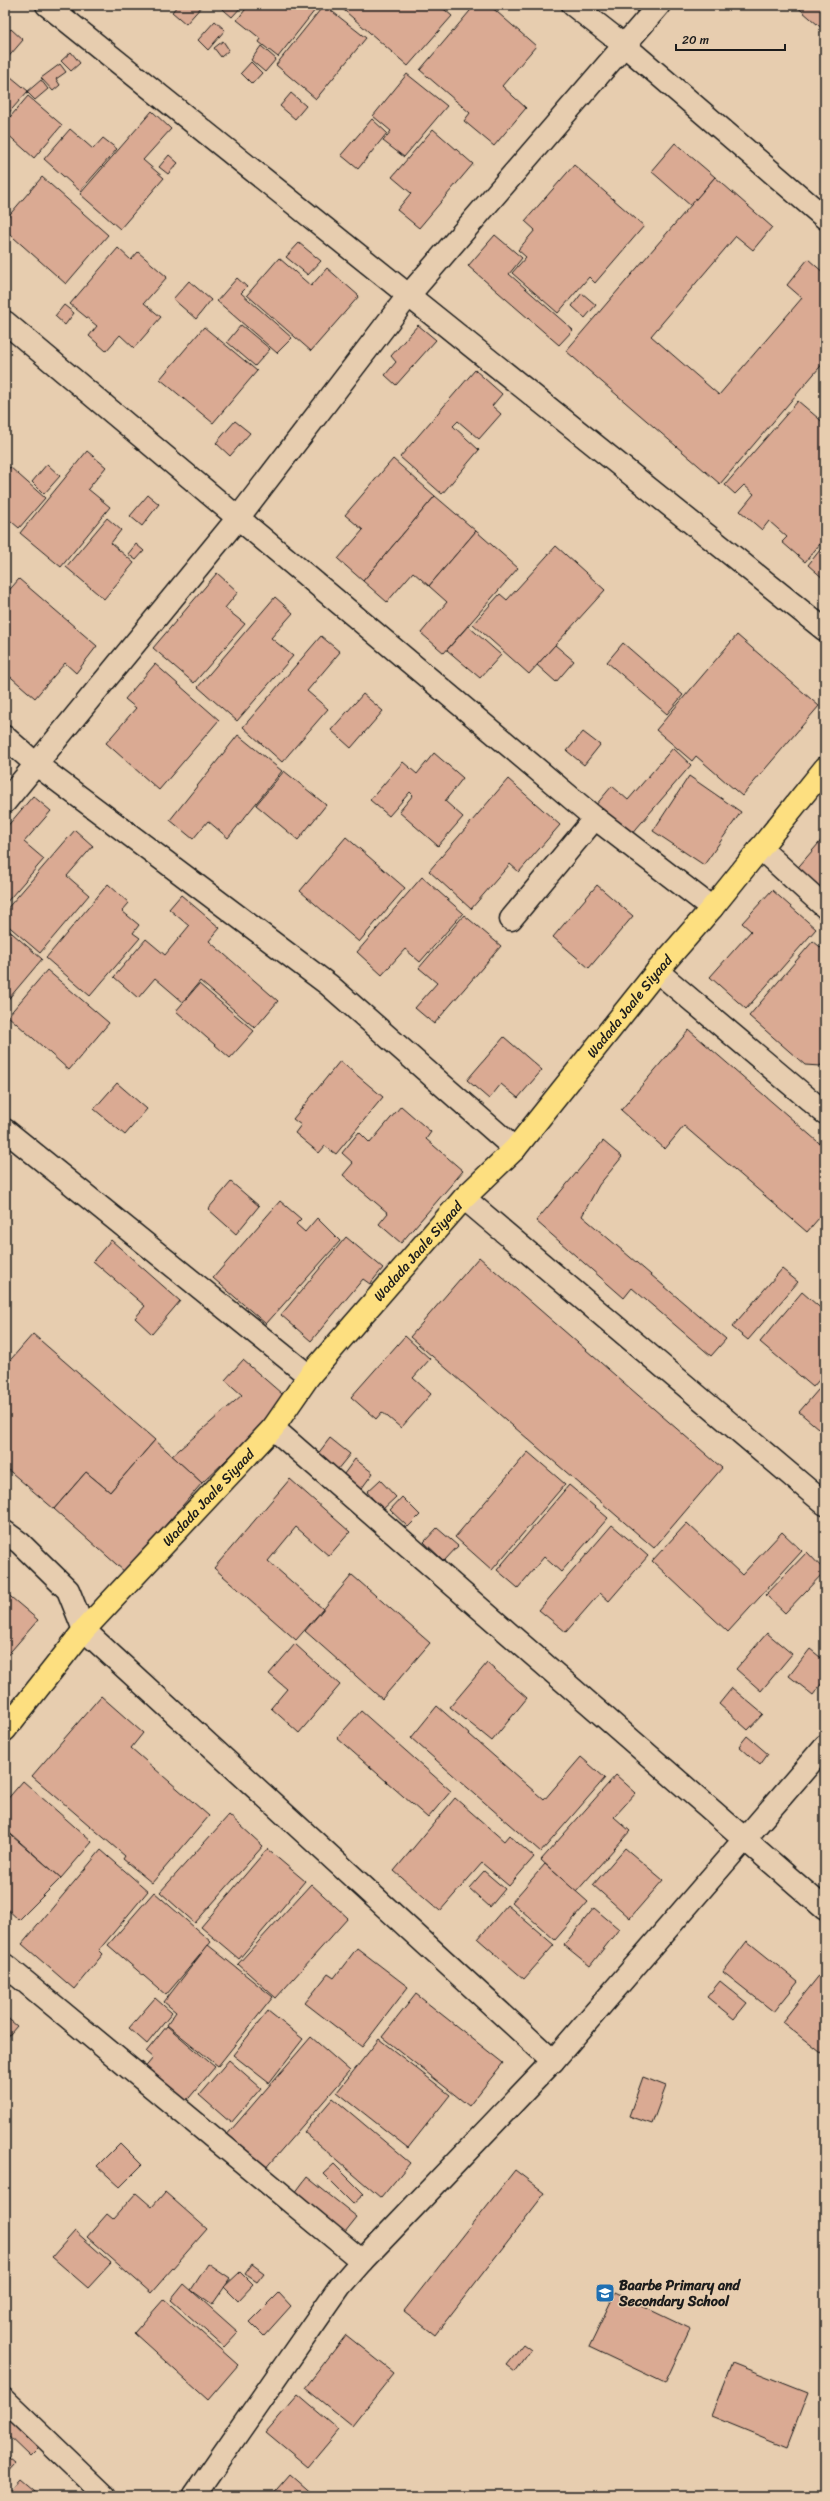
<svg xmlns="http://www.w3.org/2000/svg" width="830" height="2501" font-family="Sriracha,sans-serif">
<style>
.building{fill:#daaa93;stroke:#1c1c1c}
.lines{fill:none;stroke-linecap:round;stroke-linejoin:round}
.minor-casing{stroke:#1c1c1c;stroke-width:25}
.major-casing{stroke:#1c1c1c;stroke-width:25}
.minor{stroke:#e7cdaf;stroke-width:22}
.major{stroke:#fddf80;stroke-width:22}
.labels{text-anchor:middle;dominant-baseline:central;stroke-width:3;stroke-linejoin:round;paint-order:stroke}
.street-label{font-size:14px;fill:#1c1c1c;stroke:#e7cdaf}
.poi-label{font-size:14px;font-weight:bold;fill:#1c1c1c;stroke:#e7cdaf;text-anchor:start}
</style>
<rect width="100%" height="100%" fill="#e7cdaf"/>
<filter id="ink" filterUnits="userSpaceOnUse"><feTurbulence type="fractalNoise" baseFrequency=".025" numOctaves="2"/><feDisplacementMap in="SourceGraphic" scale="8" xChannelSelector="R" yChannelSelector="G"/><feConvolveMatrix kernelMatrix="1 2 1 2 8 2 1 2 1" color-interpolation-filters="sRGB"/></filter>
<g filter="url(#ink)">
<g class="building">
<polygon points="178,5 203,5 186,24 172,12"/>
<polygon points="218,5 243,5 232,17"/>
<polygon points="249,5 319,5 278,57 259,42 261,39 237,20"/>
<polygon points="324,5 366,38 316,99 276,65"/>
<polygon points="338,5 439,5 452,16 408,66"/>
<polygon points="475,5 489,5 536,46 502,86 526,108 494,146 464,121 470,113 420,70"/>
<polygon points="795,5 825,5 825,31"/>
<polygon points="215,21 225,30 208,50 198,40"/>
<polygon points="11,29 23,40 5,61 5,35"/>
<polygon points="223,41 229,50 221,57 214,48"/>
<polygon points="261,46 276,59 265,72 251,60"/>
<polygon points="71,52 80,63 71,71 61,61"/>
<polygon points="251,62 262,73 252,84 241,73"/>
<polygon points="60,64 66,72 56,79 60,85 53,91 41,78"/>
<polygon points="5,72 28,91 5,117"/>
<polygon points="407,74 447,106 404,157 383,141 391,131 373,116"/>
<polygon points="41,80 48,89 35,100 27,92"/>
<polygon points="291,93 306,106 295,119 280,106"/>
<polygon points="28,96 62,125 34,158 5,132 5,123"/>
<polygon points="152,111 171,129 143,160 164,178 120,229 80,194"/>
<polygon points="372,119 387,133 358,169 341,155"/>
<polygon points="70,129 93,149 103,138 117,149 80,191 44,159"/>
<polygon points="433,129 473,164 419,228 397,210 411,193 392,177"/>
<polygon points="675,143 715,177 691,206 651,171"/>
<polygon points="169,155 178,163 168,174 159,167"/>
<polygon points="574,165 644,226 595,283 589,277 558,313 512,273 526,257 518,250 535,230 525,221"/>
<polygon points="42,177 108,235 66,284 5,230 5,220"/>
<polygon points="715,177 772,227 753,250 736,236 651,336 719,395 802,298 787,285 808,259 825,274 825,361 720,484 566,351"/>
<polygon points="495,235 522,258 509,274 573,330 559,345 468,266"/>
<polygon points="5,241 9,245 5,250"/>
<polygon points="299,243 321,261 308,275 286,257"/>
<polygon points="118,248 131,260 138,252 167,277 144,303 161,317 134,348 120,335 106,351 89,336 97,326 70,304"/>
<polygon points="279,258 311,286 327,268 359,296 311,351 247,295"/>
<polygon points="237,278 247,287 241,293 292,338 277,353 217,301"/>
<polygon points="189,281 211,300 196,319 173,299"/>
<polygon points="582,293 596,305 585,318 572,306"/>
<polygon points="64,305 74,313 65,325 55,316"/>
<polygon points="241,325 270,349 255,366 227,342"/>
<polygon points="418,325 436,340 396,385 385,375 396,362 391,356"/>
<polygon points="204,327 257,371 213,423 160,379"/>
<polygon points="475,370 502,394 492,406 501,414 479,439 458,421 453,426 479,450 442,494 400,457"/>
<polygon points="798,401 825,424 825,538 805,562 782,542 787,537 769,521 762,530 740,511 754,494 744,485 735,494 725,485"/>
<polygon points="235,421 250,433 230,456 216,443"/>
<polygon points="87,451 106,467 88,489 110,507 61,567 20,533"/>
<polygon points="393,459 435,496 363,581 338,559 363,530 345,515"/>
<polygon points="47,464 60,476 44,494 32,482"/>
<polygon points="10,467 45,498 19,528 5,516 5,473"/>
<polygon points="148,495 159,504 142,526 130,516"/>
<polygon points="435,496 476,531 429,586 413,572 387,602 363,581"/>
<polygon points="107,518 121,530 111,543 134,563 104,599 66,567"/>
<polygon points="476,531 518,568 444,653 421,633 447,602 429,586"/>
<polygon points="136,544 144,551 136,560 128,554"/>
<polygon points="824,545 825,546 825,580 808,565"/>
<polygon points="556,546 605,590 529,674 473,624 500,594 507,600"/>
<polygon points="217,573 238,592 225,608 245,624 194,683 153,648"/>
<polygon points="19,579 97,646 76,673 65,663 35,698 5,672 5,595"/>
<polygon points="275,597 293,613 271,638 293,656 237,721 198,687"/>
<polygon points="468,626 501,655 480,678 447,650"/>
<polygon points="737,635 819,706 742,796 696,756 692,761 656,730"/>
<polygon points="321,636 340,652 307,691 328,709 282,762 243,727"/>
<polygon points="623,643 683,695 667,714 607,662"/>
<polygon points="555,645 574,661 556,682 537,665"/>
<polygon points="155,664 219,720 159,790 106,743 136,708 125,699"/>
<polygon points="363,694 383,711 351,748 331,730"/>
<polygon points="583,732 600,745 584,765 567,751"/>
<polygon points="238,735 282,771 228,838 208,821 193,839 170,820"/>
<polygon points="673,748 691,765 630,836 595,806 612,786 628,800"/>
<polygon points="434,753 463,778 445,801 463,817 438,846 399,812 413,795 410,792 389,816 370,800 403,762 417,774"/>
<polygon points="284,771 326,805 298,840 256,805"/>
<polygon points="689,776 741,812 704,865 653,831"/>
<polygon points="508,779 560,825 519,872 510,864 471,909 429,871"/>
<polygon points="33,796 51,811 24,842 44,859 5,904 5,829"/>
<polygon points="75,830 93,846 67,876 89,895 40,953 5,923 5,911"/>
<polygon points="825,836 825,899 794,872"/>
<polygon points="346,837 405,888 359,942 300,891"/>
<polygon points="422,877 463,913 420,962 405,949 382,975 357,952"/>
<polygon points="108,884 129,903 122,911 139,925 133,933 140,938 90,996 46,958"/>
<polygon points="597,885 633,916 589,968 553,937"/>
<polygon points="772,890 816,929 746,1009 710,977 751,931 742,923"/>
<polygon points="181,895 220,928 209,941 278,1001 255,1028 200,981 183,1002 155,978 138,998 114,977 146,939 165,955 189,926 169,909"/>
<polygon points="464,915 501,946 434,1024 415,1008 437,983 419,968"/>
<polygon points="5,927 42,959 5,1003"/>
<polygon points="813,941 825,951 825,1004 820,1009 825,1013 825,1060 820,1066 805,1065 749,1016"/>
<polygon points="47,970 109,1023 69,1070 8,1016"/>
<polygon points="199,984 254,1031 230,1058 176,1011"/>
<polygon points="689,1030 825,1148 825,1211 807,1232 684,1126 665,1149 621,1110"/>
<polygon points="504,1037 542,1070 518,1098 501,1084 489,1099 467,1080"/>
<polygon points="340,1061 383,1097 336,1154 325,1146 319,1153 295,1133 301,1125 293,1119"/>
<polygon points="117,1083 147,1109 125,1135 94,1109"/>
<polygon points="401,1106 431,1132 426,1139 463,1171 401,1243 379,1224 388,1213 343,1175 353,1163 342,1153 359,1132 370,1143"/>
<polygon points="603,1141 622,1157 599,1185 582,1216 726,1339 711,1356 632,1288 624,1298 536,1221"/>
<polygon points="231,1182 259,1206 236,1234 208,1209"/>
<polygon points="280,1201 301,1219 296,1224 305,1232 317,1218 340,1241 266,1324 213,1278"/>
<polygon points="346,1237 383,1268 370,1284 363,1279 311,1341 281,1315"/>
<polygon points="111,1240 180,1301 152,1334 135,1318 145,1306 93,1261"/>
<polygon points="479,1257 722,1468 654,1548 410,1337"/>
<polygon points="782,1269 798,1282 748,1340 732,1327"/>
<polygon points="802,1292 825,1312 825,1373 813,1387 760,1342"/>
<polygon points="33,1334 155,1440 110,1492 86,1472 54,1509 5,1467 5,1366"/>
<polygon points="405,1336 430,1359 413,1378 431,1394 401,1428 382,1412 376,1419 351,1397"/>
<polygon points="243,1360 289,1400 202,1483 172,1456 242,1395 225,1380"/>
<polygon points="825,1382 825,1434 799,1412"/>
<polygon points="330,1438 350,1454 337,1470 317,1455"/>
<polygon points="155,1440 202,1483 125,1572 54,1509 86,1472 110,1492"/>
<polygon points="528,1452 565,1484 492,1570 455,1537"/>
<polygon points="355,1459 373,1473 359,1492 341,1478"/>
<polygon points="290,1479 350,1532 329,1556 296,1527 268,1561 323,1609 296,1640 214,1568"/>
<polygon points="380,1480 396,1497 382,1510 367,1492"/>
<polygon points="569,1485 608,1518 561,1572 544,1557 518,1588 497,1570"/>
<polygon points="402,1497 420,1515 408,1527 390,1510"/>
<polygon points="687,1523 742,1575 782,1532 802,1551 728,1632 652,1561"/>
<polygon points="612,1525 648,1556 609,1601 600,1593 566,1632 539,1610"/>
<polygon points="437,1528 458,1546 444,1561 424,1542"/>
<polygon points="807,1552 825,1571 785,1613 766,1595"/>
<polygon points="352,1575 430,1643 382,1699 305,1631"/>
<polygon points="5,1592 38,1620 5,1658"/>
<polygon points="767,1633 792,1654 761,1691 736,1669"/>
<polygon points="295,1644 340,1685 299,1733 271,1708 287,1689 269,1674"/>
<polygon points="810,1649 825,1661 825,1679 813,1695 789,1676"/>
<polygon points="487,1663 527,1698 492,1741 450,1707"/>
<polygon points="732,1688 763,1714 748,1730 719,1704"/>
<polygon points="101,1696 143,1733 131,1748 209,1816 152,1883 123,1859 125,1856 32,1776"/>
<polygon points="437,1706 544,1800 581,1757 605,1778 541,1852 411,1738"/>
<polygon points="361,1711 451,1791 428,1818 337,1738"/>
<polygon points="747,1736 768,1754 760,1765 739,1746"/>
<polygon points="616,1775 636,1793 614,1817 630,1831 576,1892 541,1860"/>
<polygon points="23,1781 92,1842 61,1878 5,1829 5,1802"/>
<polygon points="455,1798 504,1841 509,1835 534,1857 509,1886 482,1863 440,1911 394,1871"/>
<polygon points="229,1815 263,1846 195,1923 160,1892"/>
<polygon points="5,1830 61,1878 19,1920 5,1907"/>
<polygon points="625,1848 663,1880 630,1918 593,1885"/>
<polygon points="267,1849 305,1881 239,1959 201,1927"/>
<polygon points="101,1850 148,1891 99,1950 103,1954 74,1989 22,1944"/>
<polygon points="545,1864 588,1902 555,1940 512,1902"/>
<polygon points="484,1871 505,1889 490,1907 469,1888"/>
<polygon points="311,1884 348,1918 276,1998 238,1964"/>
<polygon points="154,1892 211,1942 166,1995 108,1945"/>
<polygon points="507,1905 554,1945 524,1979 478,1939"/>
<polygon points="594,1908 619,1929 590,1966 564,1945"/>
<polygon points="747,1941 798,1982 774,2012 723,1972"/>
<polygon points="208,1945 273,1997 218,2066 167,2025 176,2012 164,2002"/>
<polygon points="357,1948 408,1987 362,2047 305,2003 328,1974 334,1978"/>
<polygon points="825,1968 825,2056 782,2022"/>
<polygon points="720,1981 747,2003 734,2019 707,1997"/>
<polygon points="416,1994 503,2063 469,2106 382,2037"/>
<polygon points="155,1998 172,2013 147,2044 129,2028"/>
<polygon points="268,2011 303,2039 269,2083 233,2055"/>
<polygon points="5,2016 17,2026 5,2040"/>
<polygon points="167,2026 215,2067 184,2104 143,2070 153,2058 146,2052"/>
<polygon points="311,2037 350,2071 263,2171 225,2137"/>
<polygon points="379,2039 450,2095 408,2148 337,2092"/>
<polygon points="229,2060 261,2088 231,2123 199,2095"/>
<polygon points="643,2077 666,2086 652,2124 629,2116"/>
<polygon points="333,2098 410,2163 381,2198 304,2132"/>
<polygon points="120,2143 142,2165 120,2187 97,2166"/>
<polygon points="334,2164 364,2194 353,2204 323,2174"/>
<polygon points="515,2170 545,2193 435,2335 404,2311"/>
<polygon points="307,2177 357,2217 341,2237 292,2197"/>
<polygon points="165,2192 207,2229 151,2293 87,2237 107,2214 113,2219 136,2193 152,2207"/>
<polygon points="75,2231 111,2263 88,2288 52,2257"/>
<polygon points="208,2264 230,2279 212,2305 191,2290"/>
<polygon points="252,2264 264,2273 257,2282 245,2274"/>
<polygon points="240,2272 253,2285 238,2301 224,2287"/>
<polygon points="184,2284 238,2332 224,2347 171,2300"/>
<polygon points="279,2293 291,2306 264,2336 250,2322"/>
<polygon points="615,2293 690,2329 665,2383 589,2347"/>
<polygon points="164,2299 238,2365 208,2400 134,2333"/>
<polygon points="346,2335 394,2373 352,2426 305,2388"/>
<polygon points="523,2344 531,2350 515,2372 506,2365"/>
<polygon points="732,2363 808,2393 787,2447 711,2416"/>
<polygon points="298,2395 339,2430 308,2467 266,2432"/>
<polygon points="5,2409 43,2444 30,2457 5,2433"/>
<polygon points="825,2444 825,2452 821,2448"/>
<polygon points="5,2454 16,2463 5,2475"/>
<polygon points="290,2474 315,2496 271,2496"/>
<polygon points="20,2479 40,2496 5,2496"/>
</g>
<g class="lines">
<defs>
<g id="minor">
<polyline points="47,5 825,630"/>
<polyline points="573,5 624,45 825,218"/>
<polyline points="5,322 595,818 712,908"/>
<polyline points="5,737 37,765 329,985 515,1149"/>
<polyline points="5,802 238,518 408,296 659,5"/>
<polyline points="760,848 825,907"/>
<polyline points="511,919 595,818"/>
<polyline points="657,971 825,1113"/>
<polyline points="5,1130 309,1376"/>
<polyline points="464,1198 825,1504"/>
<polyline points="273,1428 825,1909"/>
<polyline points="5,1532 20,1543 68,1590 84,1630 553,2061"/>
<polyline points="5,1965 362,2261"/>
<polyline points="5,2400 105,2496"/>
<polyline points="194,2496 340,2286 362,2261 553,2061 825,1746"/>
</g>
<g id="major">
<path id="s1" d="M5,1730L84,1630L273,1428L309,1376L464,1198L515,1149L657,971L712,908L825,768"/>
</g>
</defs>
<use href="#minor" class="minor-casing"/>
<use href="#major" class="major-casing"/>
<use href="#minor" class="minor"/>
<use href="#major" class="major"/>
</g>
</g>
<defs>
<symbol id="school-square" viewBox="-11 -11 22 22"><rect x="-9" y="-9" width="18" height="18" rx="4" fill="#1f6fb2" stroke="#e7cdaf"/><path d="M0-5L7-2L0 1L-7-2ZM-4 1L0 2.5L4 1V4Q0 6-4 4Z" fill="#fff"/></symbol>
</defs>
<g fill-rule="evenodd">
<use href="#school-square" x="594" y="2282" width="22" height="22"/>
</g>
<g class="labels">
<g class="street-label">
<text stroke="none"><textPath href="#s1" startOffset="957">Wadada Jaale Siyaad</textPath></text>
<text stroke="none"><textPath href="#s1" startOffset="633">Wadada Jaale Siyaad</textPath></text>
<text stroke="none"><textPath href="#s1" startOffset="309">Wadada Jaale Siyaad</textPath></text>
</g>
<g class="poi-label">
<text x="619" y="2285">Baarbe Primary and<tspan x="619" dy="16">Secondary School</tspan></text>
</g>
</g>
<rect width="830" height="2501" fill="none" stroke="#e7cdaf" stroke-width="20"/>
<rect x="10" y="10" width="810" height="2481" fill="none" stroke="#1c1c1c" stroke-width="1.5" filter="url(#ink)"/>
<path d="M676 44v6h109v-6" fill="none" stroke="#1c1c1c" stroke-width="2"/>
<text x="682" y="44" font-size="12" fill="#1c1c1c" stroke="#e7cdaf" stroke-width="3" paint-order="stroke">20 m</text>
</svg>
